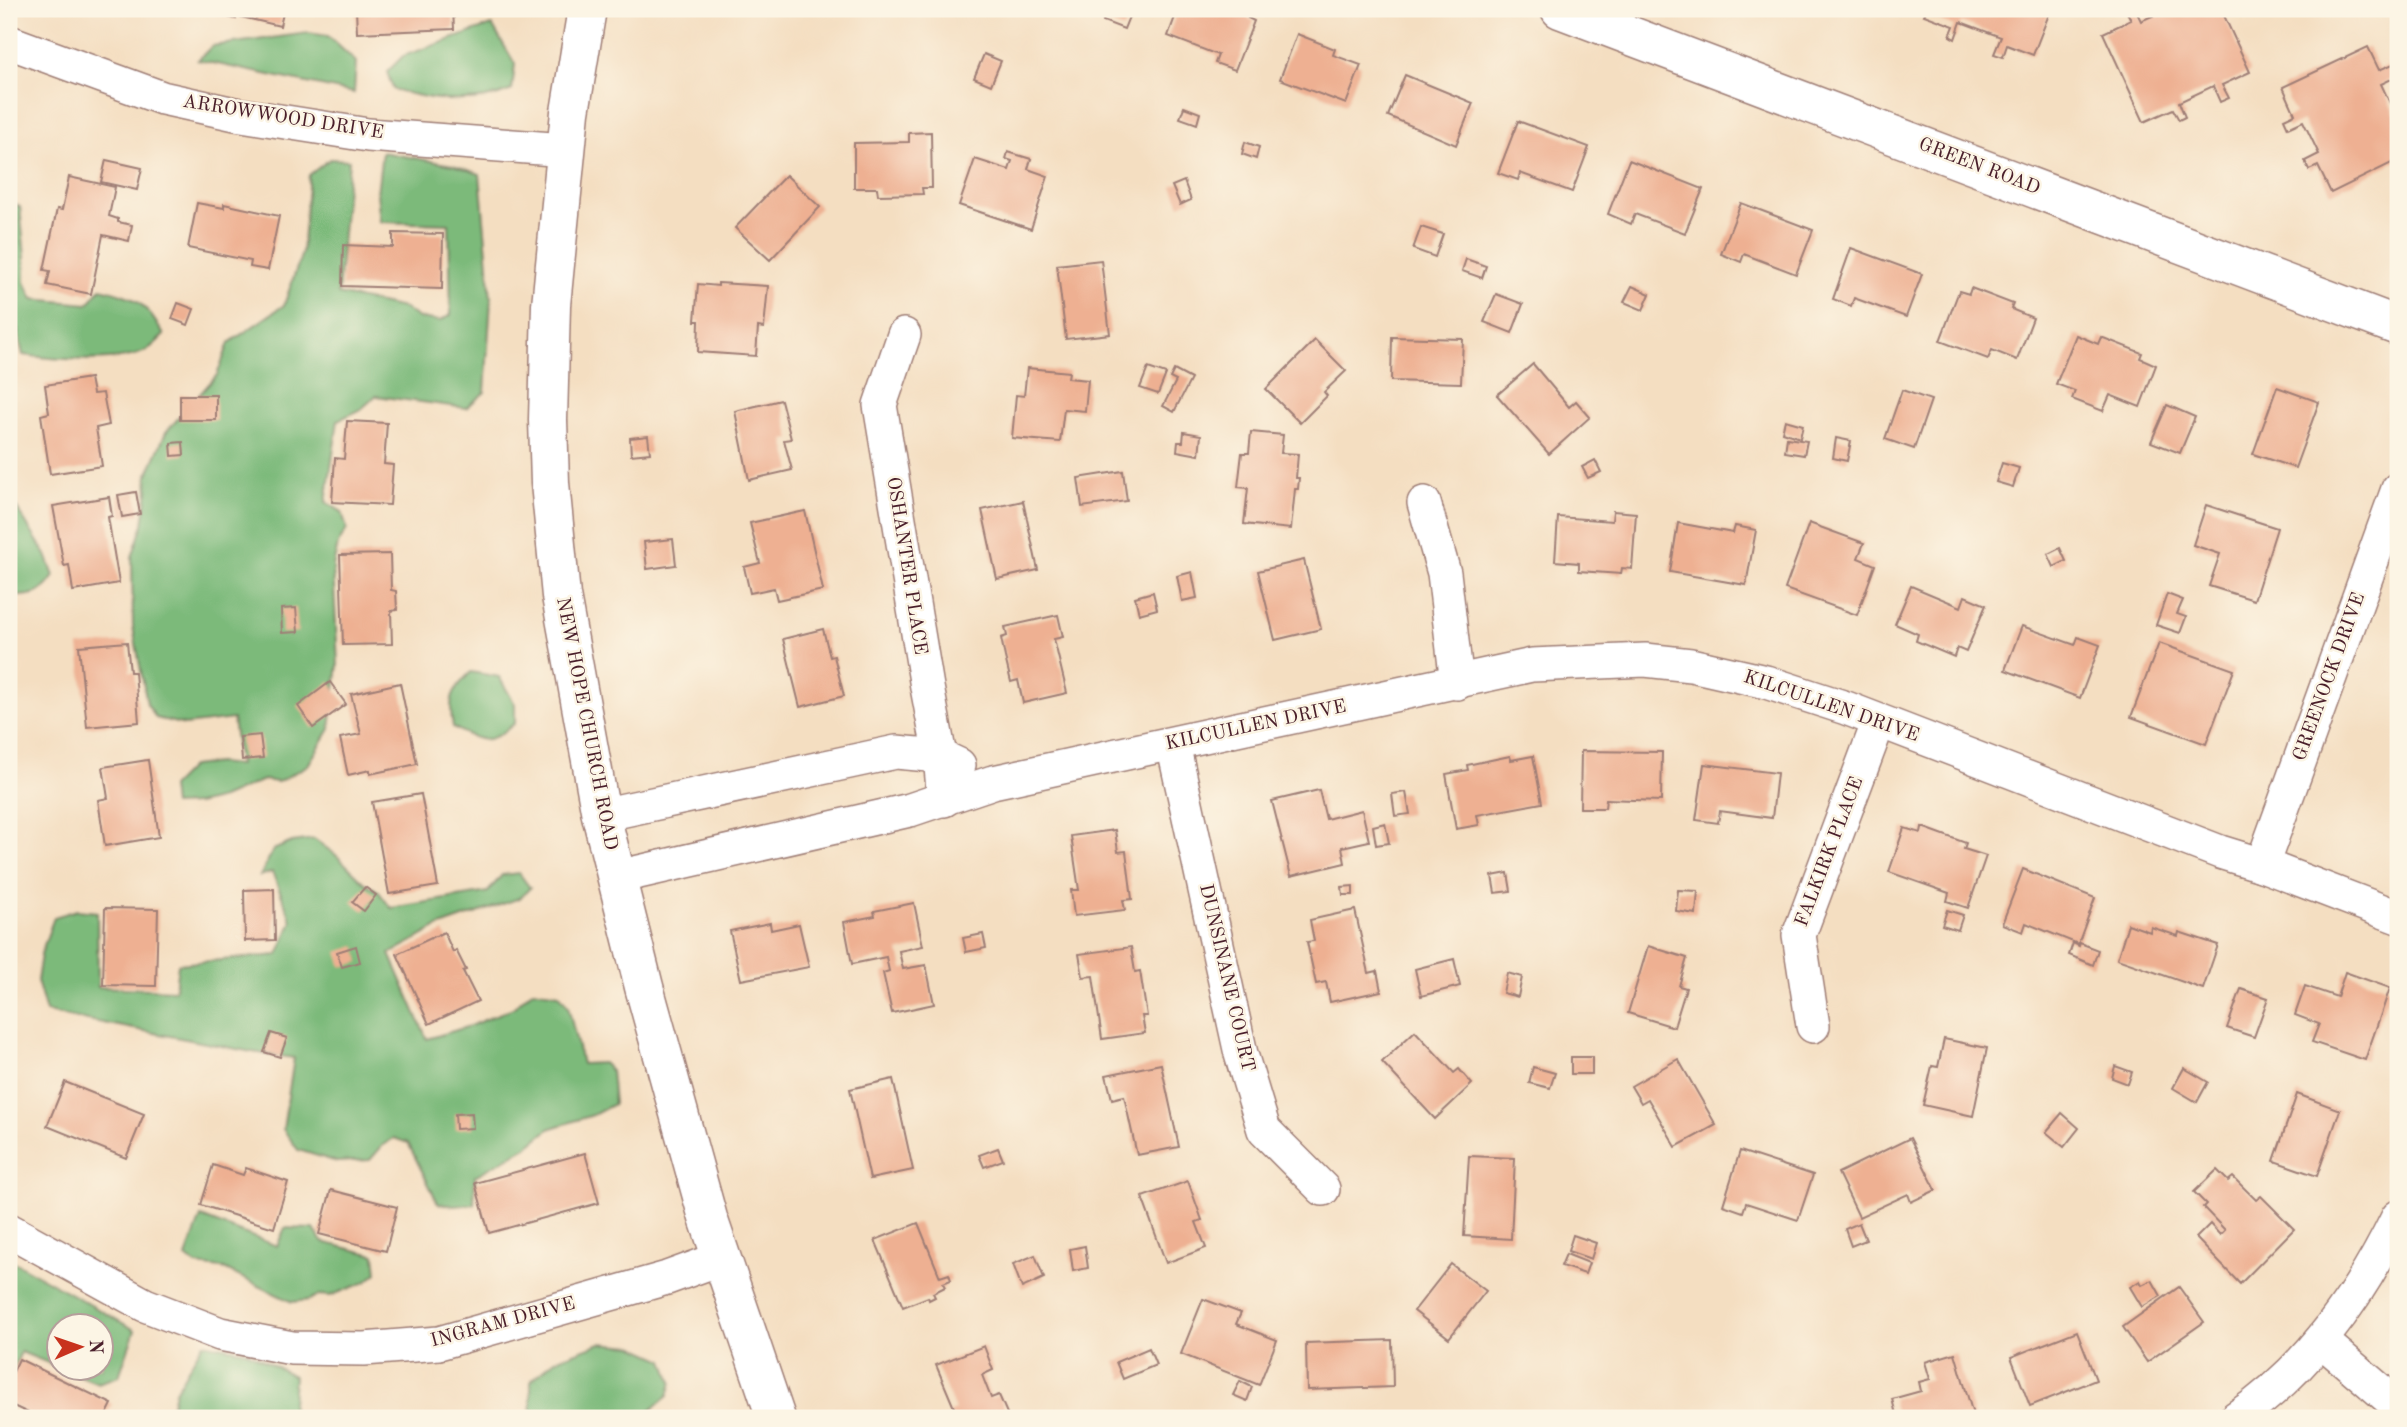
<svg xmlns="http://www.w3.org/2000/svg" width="2407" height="1427" font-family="'Old Standard TT',serif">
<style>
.forest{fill:#7cba7a;stroke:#636c52;stroke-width:2;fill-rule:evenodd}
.building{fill:#eeb092}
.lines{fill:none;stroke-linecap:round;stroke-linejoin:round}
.street-casing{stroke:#9f7e76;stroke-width:36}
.secondary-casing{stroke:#9f7e76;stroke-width:41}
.primary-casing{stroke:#9f7e76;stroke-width:41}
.street{stroke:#fff;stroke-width:33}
.secondary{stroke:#fff;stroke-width:38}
.primary{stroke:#fff;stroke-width:38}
.labels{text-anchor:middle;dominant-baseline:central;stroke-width:5;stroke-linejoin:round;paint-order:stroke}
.street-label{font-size:19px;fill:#4a1f2b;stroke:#fcf5e5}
</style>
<rect width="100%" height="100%" fill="#fcf5e5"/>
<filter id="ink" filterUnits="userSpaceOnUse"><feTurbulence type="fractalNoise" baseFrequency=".0143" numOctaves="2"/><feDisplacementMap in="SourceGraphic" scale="14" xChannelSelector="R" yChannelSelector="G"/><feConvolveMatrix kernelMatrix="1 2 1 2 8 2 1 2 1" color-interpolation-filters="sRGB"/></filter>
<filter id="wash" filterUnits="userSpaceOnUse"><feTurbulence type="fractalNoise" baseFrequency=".00686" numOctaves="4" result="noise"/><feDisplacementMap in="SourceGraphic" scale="28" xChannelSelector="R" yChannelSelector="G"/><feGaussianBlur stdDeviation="1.57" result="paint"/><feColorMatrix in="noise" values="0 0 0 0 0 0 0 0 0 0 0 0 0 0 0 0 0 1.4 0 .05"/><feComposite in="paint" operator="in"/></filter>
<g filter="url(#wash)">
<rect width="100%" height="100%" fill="#f4dec1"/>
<g class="forest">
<path d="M492,25L515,64L512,90C475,106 431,101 393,89L387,72L403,56Z"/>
<polygon points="308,33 328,36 356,62 354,93 198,60 212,46"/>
<polygon points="382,152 453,165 480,174 491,299 485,392 466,408 376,396 360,410 338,420 326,502 342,512 347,529 338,544 333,566 338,665 330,729 308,765 278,782 263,780 222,798 197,804 173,805 171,787 192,766 218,763 239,765 233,719 185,725 156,718 147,704 133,627 132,557 143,524 148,491 147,476 166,432 217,375 229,343 284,305 302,253 309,175 330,159 349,160 338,294 403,308 419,318 440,321 451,315 449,224 380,222 377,193"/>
<path d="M9,202L20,207L25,257V282L33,299L88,304L101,288C139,297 144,303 164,335C159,340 153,346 147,350C124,365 52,359 23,355L14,315L9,309Z"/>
<path d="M9,496L46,555L54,576C44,592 35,596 16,596L9,585Z"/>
<path d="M471,672L499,677L515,704V723C489,745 482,743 453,727C448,699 451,691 471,672Z"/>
<polygon points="314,839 336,855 364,882 378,891 391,908 488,892 502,875 519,873 530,888 520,898 438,927 390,954 427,1039 470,1026 513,1008 533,990 559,994 568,1006 582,1064 603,1063 611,1071 614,1104 593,1115 549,1129 528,1146 475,1176 474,1204 454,1206 438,1203 408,1143 394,1138 383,1145 370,1160 337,1162 298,1150 283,1129 294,1058 252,1052 46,1012 37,981 41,954 54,917 77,910 97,912 98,987 175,990 178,964 278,955 292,921 272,872 260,876 273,850 292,842"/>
<polygon points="201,1217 277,1246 285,1228 314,1229 322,1242 375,1255 377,1273 366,1282 330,1296 319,1295 309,1300 292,1302 222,1268 196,1265 186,1257"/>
<path d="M9,1259L135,1330L119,1376L98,1383L21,1352L9,1378ZM60,1326H102V1368H60Z"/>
<polygon points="203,1343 246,1351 294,1376 291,1418 169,1418 175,1391"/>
<polygon points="600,1343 633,1346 664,1360 672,1382 668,1396 644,1416 615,1418 600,1414 579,1412 564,1418 531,1418 531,1381 555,1360"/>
</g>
<g id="blocks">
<g class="building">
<polygon points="195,9 284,9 280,26 237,16 236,19"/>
<polygon points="356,9 453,9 454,29 357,33"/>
<polygon points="1089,9 1132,9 1124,29 1103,21 1105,15"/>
<polygon points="1178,9 1237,9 1250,14 1248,18 1254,21 1235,70 1215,63 1218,55 1168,36"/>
<polygon points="1927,9 2051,9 2033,55 2007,45 2003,57 1994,54 2001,37 1961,22 1955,39 1950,36 1954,26 1924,15"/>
<polygon points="2129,9 2135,9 2141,21 2168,9 2221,9 2250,72 2222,85 2229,98 2220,102 2213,86 2179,102 2185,117 2179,120 2173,109 2144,122 2103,33 2131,20 2126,10"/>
<polygon points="1297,34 1335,49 1333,55 1361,65 1346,104 1280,79"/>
<polygon points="2368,47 2379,70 2393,64 2398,76 2381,84 2396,116 2398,115 2398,160 2331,193 2318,166 2309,170 2305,161 2319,154 2303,121 2288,128 2284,119 2295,114 2283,87"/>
<polygon points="984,54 1001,61 991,85 974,78"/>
<polygon points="1405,75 1473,103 1456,145 1388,116"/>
<polygon points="1184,107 1200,113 1197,124 1180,118"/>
<polygon points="1518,121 1589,147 1572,192 1520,173 1518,180 1498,173"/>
<polygon points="931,132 932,188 922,188 923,194 878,195 877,188 854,188 854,143 909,142 909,133"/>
<polygon points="1245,142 1259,147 1256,159 1242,154"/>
<polygon points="1008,152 1031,159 1028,169 1048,176 1031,229 959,205 975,159 1009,170 1012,161 1006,159"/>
<polygon points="106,160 142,168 137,190 101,182"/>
<polygon points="1629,160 1703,189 1685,233 1635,214 1631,224 1608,214"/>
<polygon points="786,175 820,207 770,260 735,228"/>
<polygon points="69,177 115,187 109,216 118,219 118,222 132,225 129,241 103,235 91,294 47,285 50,271 44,270 57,209 62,210"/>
<polygon points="1184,181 1191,200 1180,205 1172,186"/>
<polygon points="197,203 224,208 224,204 279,216 268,270 250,267 251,261 188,248"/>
<polygon points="1741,203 1813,230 1796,274 1744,254 1741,262 1721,254"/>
<polygon points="1421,227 1443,234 1435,257 1413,249"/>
<polygon points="393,233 443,234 442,289 342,286 343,245 393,247"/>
<polygon points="1851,248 1922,274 1906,317 1854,298 1851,306 1833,299"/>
<polygon points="1466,259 1486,266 1482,278 1462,271"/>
<polygon points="1101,260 1110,334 1066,339 1057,265"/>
<polygon points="718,283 768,286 764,328 758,327 756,356 698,352 699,321 695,321 698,284 718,286"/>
<polygon points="1632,286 1650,294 1643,310 1624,302"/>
<polygon points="1971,288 2013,304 2011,309 2033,318 2017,360 1992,350 1988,359 1940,341 1959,291 1969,294"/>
<polygon points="1496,294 1523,304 1512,333 1484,322"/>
<polygon points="178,303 194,309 188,325 172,319"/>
<polygon points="2076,335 2098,344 2101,337 2142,353 2140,358 2156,365 2140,407 2110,395 2103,411 2072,399 2075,391 2056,384"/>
<polygon points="1392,337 1463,339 1461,383 1391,381"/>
<polygon points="1315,340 1346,371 1324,392 1327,396 1300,423 1266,389"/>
<polygon points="1533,364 1569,407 1576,401 1590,417 1549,454 1497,395"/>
<polygon points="1027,368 1069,372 1068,378 1088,380 1085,411 1064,409 1060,442 1012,438 1016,395 1024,396"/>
<polygon points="1148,368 1166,374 1158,394 1140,388"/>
<polygon points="1174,370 1191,379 1174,412 1163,406 1176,381 1170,378"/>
<polygon points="90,378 93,394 103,393 109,425 96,428 102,466 50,474 41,415 49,413 45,385"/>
<polygon points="2277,387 2319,402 2295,468 2253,454"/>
<polygon points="1902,390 1931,400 1914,449 1885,439"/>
<rect x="180" y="395" width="36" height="25"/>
<polygon points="781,400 791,439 784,440 792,470 749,480 735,411"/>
<polygon points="2167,405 2195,417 2180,453 2151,442"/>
<polygon points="1785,420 1803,425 1800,438 1782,432"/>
<polygon points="347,421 387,423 384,464 393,465 390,505 332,502 335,458 344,459"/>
<polygon points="1184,432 1201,435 1199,455 1177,451 1178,442 1183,442"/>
<polygon points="1251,432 1283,435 1281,453 1298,454 1296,478 1299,478 1298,489 1295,489 1291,529 1244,524 1248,488 1238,487 1242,453 1249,453"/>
<polygon points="648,436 650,453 631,455 630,438"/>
<polygon points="1787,438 1807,441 1804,455 1785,452"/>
<polygon points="1836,438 1851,441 1847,461 1833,458"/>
<polygon points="183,442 184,455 172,456 171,443"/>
<polygon points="1595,460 1601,472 1588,478 1582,467"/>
<polygon points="2002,463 2019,468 2013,487 1996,482"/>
<polygon points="1123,471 1127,501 1082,507 1078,478"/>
<polygon points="136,492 140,514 122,517 118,495"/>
<polygon points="109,497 112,516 108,517 119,583 73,591 69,565 64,566 53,506"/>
<polygon points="1023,501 1038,570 997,579 982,510"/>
<polygon points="2206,505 2277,528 2254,600 2209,586 2220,554 2193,545"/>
<polygon points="805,511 823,590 777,600 774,588 750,593 744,567 760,563 750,523"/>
<polygon points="1613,511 1636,513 1632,569 1622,568 1621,574 1579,571 1579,563 1555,561 1558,517 1612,521"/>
<polygon points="1678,523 1733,533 1735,526 1756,530 1746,585 1670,572"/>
<polygon points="1809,523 1864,543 1858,558 1875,565 1857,615 1785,589"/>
<polygon points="673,539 676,565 647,569 644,542"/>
<polygon points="2060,548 2066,561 2054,567 2048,554"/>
<polygon points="390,554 391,590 396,591 397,610 391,611 392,644 343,645 340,555"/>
<polygon points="1304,560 1321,629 1275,640 1258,571"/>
<polygon points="1192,572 1197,598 1182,601 1177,576"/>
<polygon points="1911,586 1961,607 1965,596 1986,605 1966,652 1957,648 1954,657 1916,641 1918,634 1895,624"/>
<polygon points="1153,592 1157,609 1139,614 1135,597"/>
<polygon points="2167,594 2183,600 2177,614 2186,617 2180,633 2156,625"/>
<polygon points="296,608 298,632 282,633 281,609"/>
<polygon points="1058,615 1063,637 1054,639 1067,693 1023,703 1018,680 1011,682 1005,657 1001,638 1007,636 1005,627"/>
<polygon points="2022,626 2075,645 2078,637 2100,645 2080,698 2005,670"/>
<polygon points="823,629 830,657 834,656 844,696 800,707 783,639"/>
<polygon points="127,642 130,672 135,672 139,722 87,727 79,646"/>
<polygon points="2159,643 2234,670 2206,744 2131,717"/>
<polygon points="330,682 346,704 313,728 298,706"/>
<polygon points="400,683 417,764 370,774 370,770 348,775 340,738 361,734 351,694"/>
<polygon points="260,735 263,758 242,760 240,737"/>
<polygon points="1581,751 1662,752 1661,801 1606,799 1605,808 1580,808"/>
<polygon points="1510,756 1511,760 1533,756 1542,803 1477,815 1479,825 1456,829 1446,774 1468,770 1467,765"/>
<polygon points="148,760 159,837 105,846 98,800 108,798 103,767"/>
<polygon points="1704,764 1777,773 1772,818 1720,811 1718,823 1696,820"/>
<polygon points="1319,790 1326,819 1362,810 1369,841 1342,847 1345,863 1291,876 1272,801"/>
<polygon points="1406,792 1410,814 1395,816 1392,794"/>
<polygon points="421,794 438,886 389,894 372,802"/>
<polygon points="1385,823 1389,843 1376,845 1373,826"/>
<polygon points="1922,827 1966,843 1964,849 1986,856 1968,908 1947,901 1949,893 1889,872 1904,828 1921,833"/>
<polygon points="1115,830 1118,852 1126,851 1132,899 1123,900 1125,910 1074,916 1071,890 1079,890 1071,836"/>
<polygon points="2023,869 2095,898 2078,944 2026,923 2023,932 2002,924"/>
<polygon points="1508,873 1511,891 1495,893 1492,876"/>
<polygon points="1353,886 1353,895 1343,895 1342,887"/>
<polygon points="365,887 376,895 364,911 352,902"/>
<polygon points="274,889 275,940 245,941 244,890"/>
<polygon points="1678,890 1698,891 1696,914 1676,911"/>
<polygon points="914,903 923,946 899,951 903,969 926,965 934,1004 892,1013 883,973 889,971 886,957 852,964 844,922 875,916 874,911"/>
<polygon points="105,908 158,909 156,986 103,985"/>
<polygon points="1355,910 1369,973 1377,971 1381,991 1330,1002 1326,982 1316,984 1307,942 1314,941 1310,920"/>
<polygon points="1947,910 1963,915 1958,930 1942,925"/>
<polygon points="770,923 771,930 799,924 809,967 741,980 730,931"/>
<polygon points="2128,924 2150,932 2151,927 2178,936 2179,932 2218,945 2203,989 2117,959"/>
<polygon points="444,932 453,952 456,950 466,970 463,971 478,1001 429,1024 397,954"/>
<polygon points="983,934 986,948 966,952 963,938"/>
<polygon points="2073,943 2079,946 2080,943 2098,950 2093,965 2069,955"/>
<polygon points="356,946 360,962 342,967 337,952"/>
<polygon points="1648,946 1687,958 1679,986 1686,988 1674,1027 1628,1013"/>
<polygon points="1131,947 1135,972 1140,971 1147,1016 1142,1016 1145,1033 1102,1039 1093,976 1083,977 1079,954"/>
<polygon points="1454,959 1460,986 1421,996 1415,969"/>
<polygon points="2345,972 2390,988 2365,1060 2312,1042 2319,1024 2295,1015 2305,986 2337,997"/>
<polygon points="1507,973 1522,977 1518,997 1503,993"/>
<polygon points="2241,989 2268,998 2254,1037 2227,1028"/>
<polygon points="1415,1031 1454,1073 1459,1069 1472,1084 1435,1119 1382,1062"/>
<polygon points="271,1033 287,1038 280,1057 264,1052"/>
<polygon points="1944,1039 1987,1048 1973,1116 1923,1105 1932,1066 1938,1067"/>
<rect x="1571" y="1057" width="21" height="17"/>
<polygon points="1678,1059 1716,1125 1676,1147 1648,1099 1641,1103 1631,1086"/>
<polygon points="1161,1064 1179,1147 1137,1155 1124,1096 1112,1099 1106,1075"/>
<polygon points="2115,1066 2132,1072 2128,1084 2112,1078"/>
<polygon points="1533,1067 1555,1073 1550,1088 1529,1083"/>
<polygon points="2184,1068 2208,1082 2197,1102 2173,1088"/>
<polygon points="893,1079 913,1170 870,1179 850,1089"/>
<polygon points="65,1082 144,1114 126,1158 47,1126"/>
<polygon points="2297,1094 2340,1110 2317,1176 2274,1161"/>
<polygon points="472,1113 473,1128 456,1129 455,1114"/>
<polygon points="2062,1113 2079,1128 2064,1147 2046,1132"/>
<polygon points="1910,1138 1936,1190 1911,1202 1908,1194 1859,1217 1838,1173"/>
<polygon points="998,1148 1003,1160 984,1167 979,1155"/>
<polygon points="1740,1151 1813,1175 1798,1220 1746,1203 1743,1212 1723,1205"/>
<polygon points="585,1153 599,1203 489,1233 475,1183"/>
<polygon points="1469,1156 1515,1158 1511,1239 1464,1236"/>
<polygon points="213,1165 243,1175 246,1168 288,1182 274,1228 201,1205"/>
<polygon points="2217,1170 2228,1181 2233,1177 2256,1200 2261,1196 2294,1229 2240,1284 2196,1238 2210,1224 2220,1235 2225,1230 2203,1207 2206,1204 2194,1192"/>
<polygon points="1188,1181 1202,1220 1196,1222 1206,1248 1166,1263 1142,1197"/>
<polygon points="331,1190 397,1207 386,1251 319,1234"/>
<polygon points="918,1223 940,1277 949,1274 951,1280 943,1283 945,1287 933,1293 935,1297 929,1300 928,1297 903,1307 875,1240"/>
<polygon points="1859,1223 1866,1240 1851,1246 1845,1229"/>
<polygon points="1573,1235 1596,1243 1591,1259 1568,1251"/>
<polygon points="1085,1246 1088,1268 1073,1271 1070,1249"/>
<polygon points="1566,1254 1589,1263 1585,1274 1561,1266"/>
<polygon points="1035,1255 1044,1278 1022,1288 1013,1264"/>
<polygon points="1451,1264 1486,1291 1449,1338 1414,1311"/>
<polygon points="2152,1280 2161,1296 2142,1307 2130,1287 2140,1281 2142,1285"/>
<polygon points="2179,1287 2204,1322 2147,1362 2123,1327"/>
<polygon points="1203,1299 1241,1313 1236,1324 1277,1340 1259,1385 1181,1354"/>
<polygon points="2077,1331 2096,1380 2030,1406 2011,1357"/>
<polygon points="1392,1340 1393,1387 1307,1390 1306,1343"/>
<polygon points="984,1346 993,1370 982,1375 991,1398 999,1395 1009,1418 952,1418 950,1412 955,1410 936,1365"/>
<polygon points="1149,1348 1156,1365 1123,1379 1116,1362"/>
<polygon points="1955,1353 1974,1418 1897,1418 1892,1399 1921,1391 1919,1382 1930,1379 1925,1362"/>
<polygon points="19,1359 112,1404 105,1418 39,1418 9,1404 9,1380"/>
<polygon points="1240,1381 1252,1387 1247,1401 1233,1395"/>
</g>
</g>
</g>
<g filter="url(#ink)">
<use href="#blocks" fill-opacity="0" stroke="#9f7e76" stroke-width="2"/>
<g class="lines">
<defs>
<g id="street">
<polyline points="9,42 162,98 235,114 368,135 566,150"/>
<polyline points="904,335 880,405 927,687 940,756 944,800"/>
<polyline points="1424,503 1444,573 1457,683"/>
<polyline points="1173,744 1241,1054 1264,1130 1323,1189"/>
<polyline points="601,815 896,752 940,756 959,765"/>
<polyline points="2262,865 2398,489"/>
<polyline points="617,877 910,810 993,782 1532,665 1645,660 1691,665 1766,682 1846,708 2220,852 2262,865 2398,917"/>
<polyline points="1813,1026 1799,935 1879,721"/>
<polyline points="9,1230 145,1305 220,1334 292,1348 364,1349 439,1343 667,1278 722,1258"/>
<polyline points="2322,1341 2398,1406"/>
<path d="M2236,1418C2309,1369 2360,1296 2398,1217"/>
</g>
<polyline id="secondary" points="1560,9 2398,326"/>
<polyline id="primary" points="587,9 570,112 551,305 548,420 550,483 561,596 601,815 644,987 708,1218 776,1418"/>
</defs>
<use href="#street" class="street-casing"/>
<use href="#secondary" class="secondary-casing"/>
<use href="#primary" class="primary-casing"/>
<use href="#street" class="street"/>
<use href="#secondary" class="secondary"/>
<use href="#primary" class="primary"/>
</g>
</g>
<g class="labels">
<g class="street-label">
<text transform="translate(283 118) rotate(9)">ARROWWOOD DRIVE</text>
<text transform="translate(1979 167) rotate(21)">GREEN ROAD</text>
<text transform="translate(906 566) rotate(81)">OSHANTER PLACE</text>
<text transform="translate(2330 677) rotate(-70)">GREENOCK DRIVE</text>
<text transform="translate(1831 707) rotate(19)">KILCULLEN DRIVE</text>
<text transform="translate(586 724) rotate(79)">NEW HOPE CHURCH ROAD</text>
<text transform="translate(1256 726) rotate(-12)">KILCULLEN DRIVE</text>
<text transform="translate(1830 852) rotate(-69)">FALKIRK PLACE</text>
<text transform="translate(1226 978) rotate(77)">DUNSINANE COURT</text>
<text transform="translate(503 1323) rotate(-15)">INGRAM DRIVE</text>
</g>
</g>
<rect width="2407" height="1427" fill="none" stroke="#fcf5e5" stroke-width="35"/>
<g transform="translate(80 1347) rotate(88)"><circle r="33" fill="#fcf5e5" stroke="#b59f9b" stroke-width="2"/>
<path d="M0-5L12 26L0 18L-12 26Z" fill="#c8321e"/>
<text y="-10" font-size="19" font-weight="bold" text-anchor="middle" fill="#4a1f2b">N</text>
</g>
</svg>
